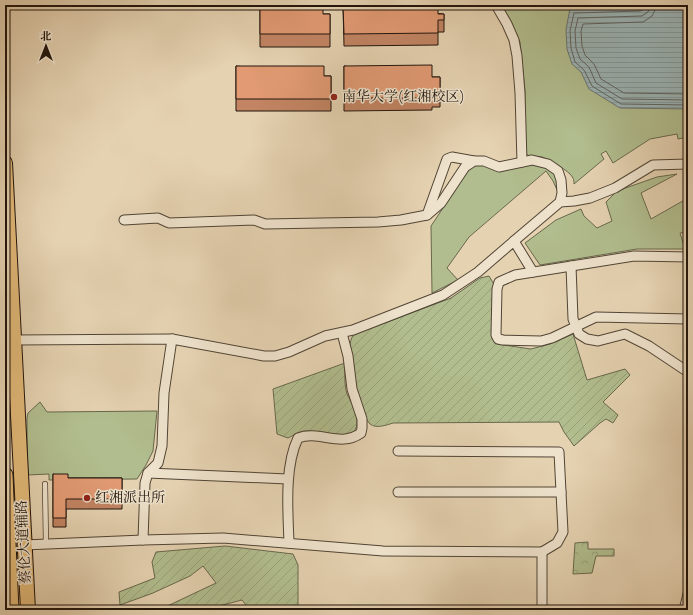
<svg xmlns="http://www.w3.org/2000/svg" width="693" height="615" font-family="'Old Standard TT','Noto Serif SC',serif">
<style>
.grass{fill:#b1bd8e;stroke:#68684d}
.forest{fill:url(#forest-crowns);stroke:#68684d}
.garden{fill:url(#garden-furrows);stroke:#68684d}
.water{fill:url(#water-rules);stroke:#6a7573}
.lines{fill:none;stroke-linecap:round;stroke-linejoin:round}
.shore{stroke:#5e6462;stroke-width:1}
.service-casing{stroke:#514435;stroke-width:6}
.minor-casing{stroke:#514435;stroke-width:11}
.primary-casing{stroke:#20140c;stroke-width:16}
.trunk-casing{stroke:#20140c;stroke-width:17}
.service{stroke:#eee2cc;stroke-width:4.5}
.minor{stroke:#eee2cc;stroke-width:9}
.primary{stroke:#e2b978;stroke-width:14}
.trunk{stroke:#e2b978;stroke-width:15}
.wall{fill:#c28463;stroke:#20140c}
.building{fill:#e19a73;stroke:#20140c}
.poi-dot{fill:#8f2418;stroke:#eee2cc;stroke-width:1.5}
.labels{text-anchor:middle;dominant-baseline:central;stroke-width:3;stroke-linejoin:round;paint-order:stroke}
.poi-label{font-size:14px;fill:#20140c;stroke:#eee2cc;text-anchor:start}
.street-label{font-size:14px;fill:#20140c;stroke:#eee2cc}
</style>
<defs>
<pattern id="forest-crowns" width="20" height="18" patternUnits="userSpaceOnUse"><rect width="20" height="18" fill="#b1bd8e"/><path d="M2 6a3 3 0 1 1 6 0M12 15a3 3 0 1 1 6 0" fill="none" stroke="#98a279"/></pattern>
<pattern id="garden-furrows" width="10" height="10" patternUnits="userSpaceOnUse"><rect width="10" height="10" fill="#b1bd8e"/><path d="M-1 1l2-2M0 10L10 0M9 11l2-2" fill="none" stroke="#98a279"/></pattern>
<pattern id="water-rules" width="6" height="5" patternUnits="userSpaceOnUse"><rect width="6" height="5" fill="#9bb5b8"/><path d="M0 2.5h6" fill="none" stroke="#859b9d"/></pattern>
</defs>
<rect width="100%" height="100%" fill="#e5d2b1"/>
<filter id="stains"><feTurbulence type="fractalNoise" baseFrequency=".005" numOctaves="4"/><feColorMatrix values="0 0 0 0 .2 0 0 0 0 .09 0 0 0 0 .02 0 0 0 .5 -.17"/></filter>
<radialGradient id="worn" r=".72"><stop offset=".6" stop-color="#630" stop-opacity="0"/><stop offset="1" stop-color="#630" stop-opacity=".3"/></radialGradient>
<g class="grass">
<path d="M501,5H688V137L678,139L677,134L650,139L613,163L606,151L601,154L604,159L574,184C574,182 574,180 573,178C570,171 548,159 542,157C532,155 528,160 524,148L525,91L520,42L511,22Z"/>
<polygon points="476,163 538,165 549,167 556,175 558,192 553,181 546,171 469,237 447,268 458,280 432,293 431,226 469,169"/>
<polygon points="677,174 641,193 651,219 688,198 688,232 680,233 685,249 637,249 540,265 525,243 556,220 581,209 584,216 597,228 612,221 606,202 617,191 657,177"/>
<polygon points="40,402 47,412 157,411 153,451 146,465 137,479 49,480 49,474 27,475 27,418 28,413"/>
</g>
<polygon class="forest" points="588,542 588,549 614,549 614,556 596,556 592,573 573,574 575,543"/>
<g class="garden">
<path d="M489,276L495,286L492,336L497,344L531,349L550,344L573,334L587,380L625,369L630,375L603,402L618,415L613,423L606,419L600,423L574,446L564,432L559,422L393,423C387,425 376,429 370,424C360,415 350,360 350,347C350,342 351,339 353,335L451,298L480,278Z"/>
<path d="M345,363C345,373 344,385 347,394C352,404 357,411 357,423C357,444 319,431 308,431C302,430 294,435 288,438L277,434L273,389Z"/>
<polygon points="225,546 293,554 298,565 298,610 250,610 242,600 203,610 159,610 216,583 203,566 190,576 153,593 120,605 119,592 155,578 152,562 156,552"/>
</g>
<polygon class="water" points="676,5 688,5 688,109 620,108 589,89 581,72 572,64 567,49 566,30 570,8 615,8"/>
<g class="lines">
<g class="shore">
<polyline points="645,5 644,9 640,11 574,13 570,31 571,48 575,62 584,70 592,86 621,104 688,105"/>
<polyline points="650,5 648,12 642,16 578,18 575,31 576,48 580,59 589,67 596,83 622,99 688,100"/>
<polyline points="656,5 655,10 652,16 643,22 583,24 581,31 582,46 585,55 594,64 601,79 624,93 688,94"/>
</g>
<defs>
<polyline id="service" points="45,484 46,544"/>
<g id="minor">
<polyline points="496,5 507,24 514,40 517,56 520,93 522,162"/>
<polyline points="427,215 441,203 465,167 474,161 484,161 499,167 532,160 548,164 558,171 561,180 562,193 560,202"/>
<polyline points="124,220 158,218 169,223 254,220 265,224 378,222 401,220 427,215 447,159 452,157 474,161"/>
<polyline points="514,241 560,202 574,201 590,198 615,188 653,165 688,164"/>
<polyline points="688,257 634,256 515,275 499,282 497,289 496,335 498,339 503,340 541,341 552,338 596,317 688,319"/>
<polyline points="571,266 573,319 579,334 587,339 598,341 625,334 649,346 688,372"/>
<polyline points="14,340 172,339 264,356 275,356 289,352 325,336 353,330 443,295 478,272 514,241 533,272"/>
<polyline points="398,451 559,452 563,532 557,543 542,552"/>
<polyline points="148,473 288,479"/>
<polyline points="398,492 561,492"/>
<polyline points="143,540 145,483 148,473 158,463 162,446 164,393 172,339"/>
<path d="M289,543C288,512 284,467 298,438C320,430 340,448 361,433L362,428V419L352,389L348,356L342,333"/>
<polyline points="24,545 143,540 223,538 383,551 542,552 542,610"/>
<polyline points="684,610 688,594"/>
</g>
<polyline id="primary" points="5,163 28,610"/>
<polyline id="trunk" points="5,475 11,610"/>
</defs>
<use href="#service" class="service-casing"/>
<use href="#minor" class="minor-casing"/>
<use href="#primary" class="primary-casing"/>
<use href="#trunk" class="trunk-casing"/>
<use href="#service" class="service"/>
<use href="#minor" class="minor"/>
<use href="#primary" class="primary"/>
<use href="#trunk" class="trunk"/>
</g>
<g class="wall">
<polygon points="260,5 323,14 330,14 330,47 260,47"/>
<polygon points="343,5 444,14 444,32 438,32 438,45 344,46"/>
<polygon points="236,66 324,76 331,76 331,111 236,111"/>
<polygon points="344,66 432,77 440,77 440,107 432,107 432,110 344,111"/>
<polygon points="53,474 68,478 122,478 122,509 66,509 66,527 53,527"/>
</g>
<g class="building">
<polygon points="260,5 323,5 323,14 330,14 330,34 260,34"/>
<polygon points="343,5 438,5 438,14 444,14 444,20 438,20 438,33 344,34"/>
<polygon points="432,65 432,77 440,77 440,95 432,95 432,98 344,98 344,66"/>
<polygon points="236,66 324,66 324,76 331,76 331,99 236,99"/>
<polygon points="53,474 68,474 68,478 122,478 122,499 66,499 66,518 53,518"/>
</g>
<g class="poi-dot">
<circle cx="334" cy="97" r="4"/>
<circle cx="87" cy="498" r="4"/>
</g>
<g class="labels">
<g class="poi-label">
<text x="342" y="97">南华大学(红湘校区)</text>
<text x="95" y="498">红湘派出所</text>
</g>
<g class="street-label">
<text transform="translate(24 542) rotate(-93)">蔡伦大道辅路</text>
</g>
</g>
<rect width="693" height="615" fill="none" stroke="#e5d2b1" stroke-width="20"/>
<rect x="6" y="6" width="681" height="603" fill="none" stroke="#20140c" stroke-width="2"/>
<rect x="10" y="10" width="673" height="595" fill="none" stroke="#20140c"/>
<g transform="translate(46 46)" stroke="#eee2cc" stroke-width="3" paint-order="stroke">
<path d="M0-3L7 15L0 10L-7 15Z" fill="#20140c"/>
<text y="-6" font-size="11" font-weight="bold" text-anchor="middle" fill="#20140c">北</text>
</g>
<rect width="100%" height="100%" filter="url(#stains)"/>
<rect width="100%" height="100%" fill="url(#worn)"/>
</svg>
